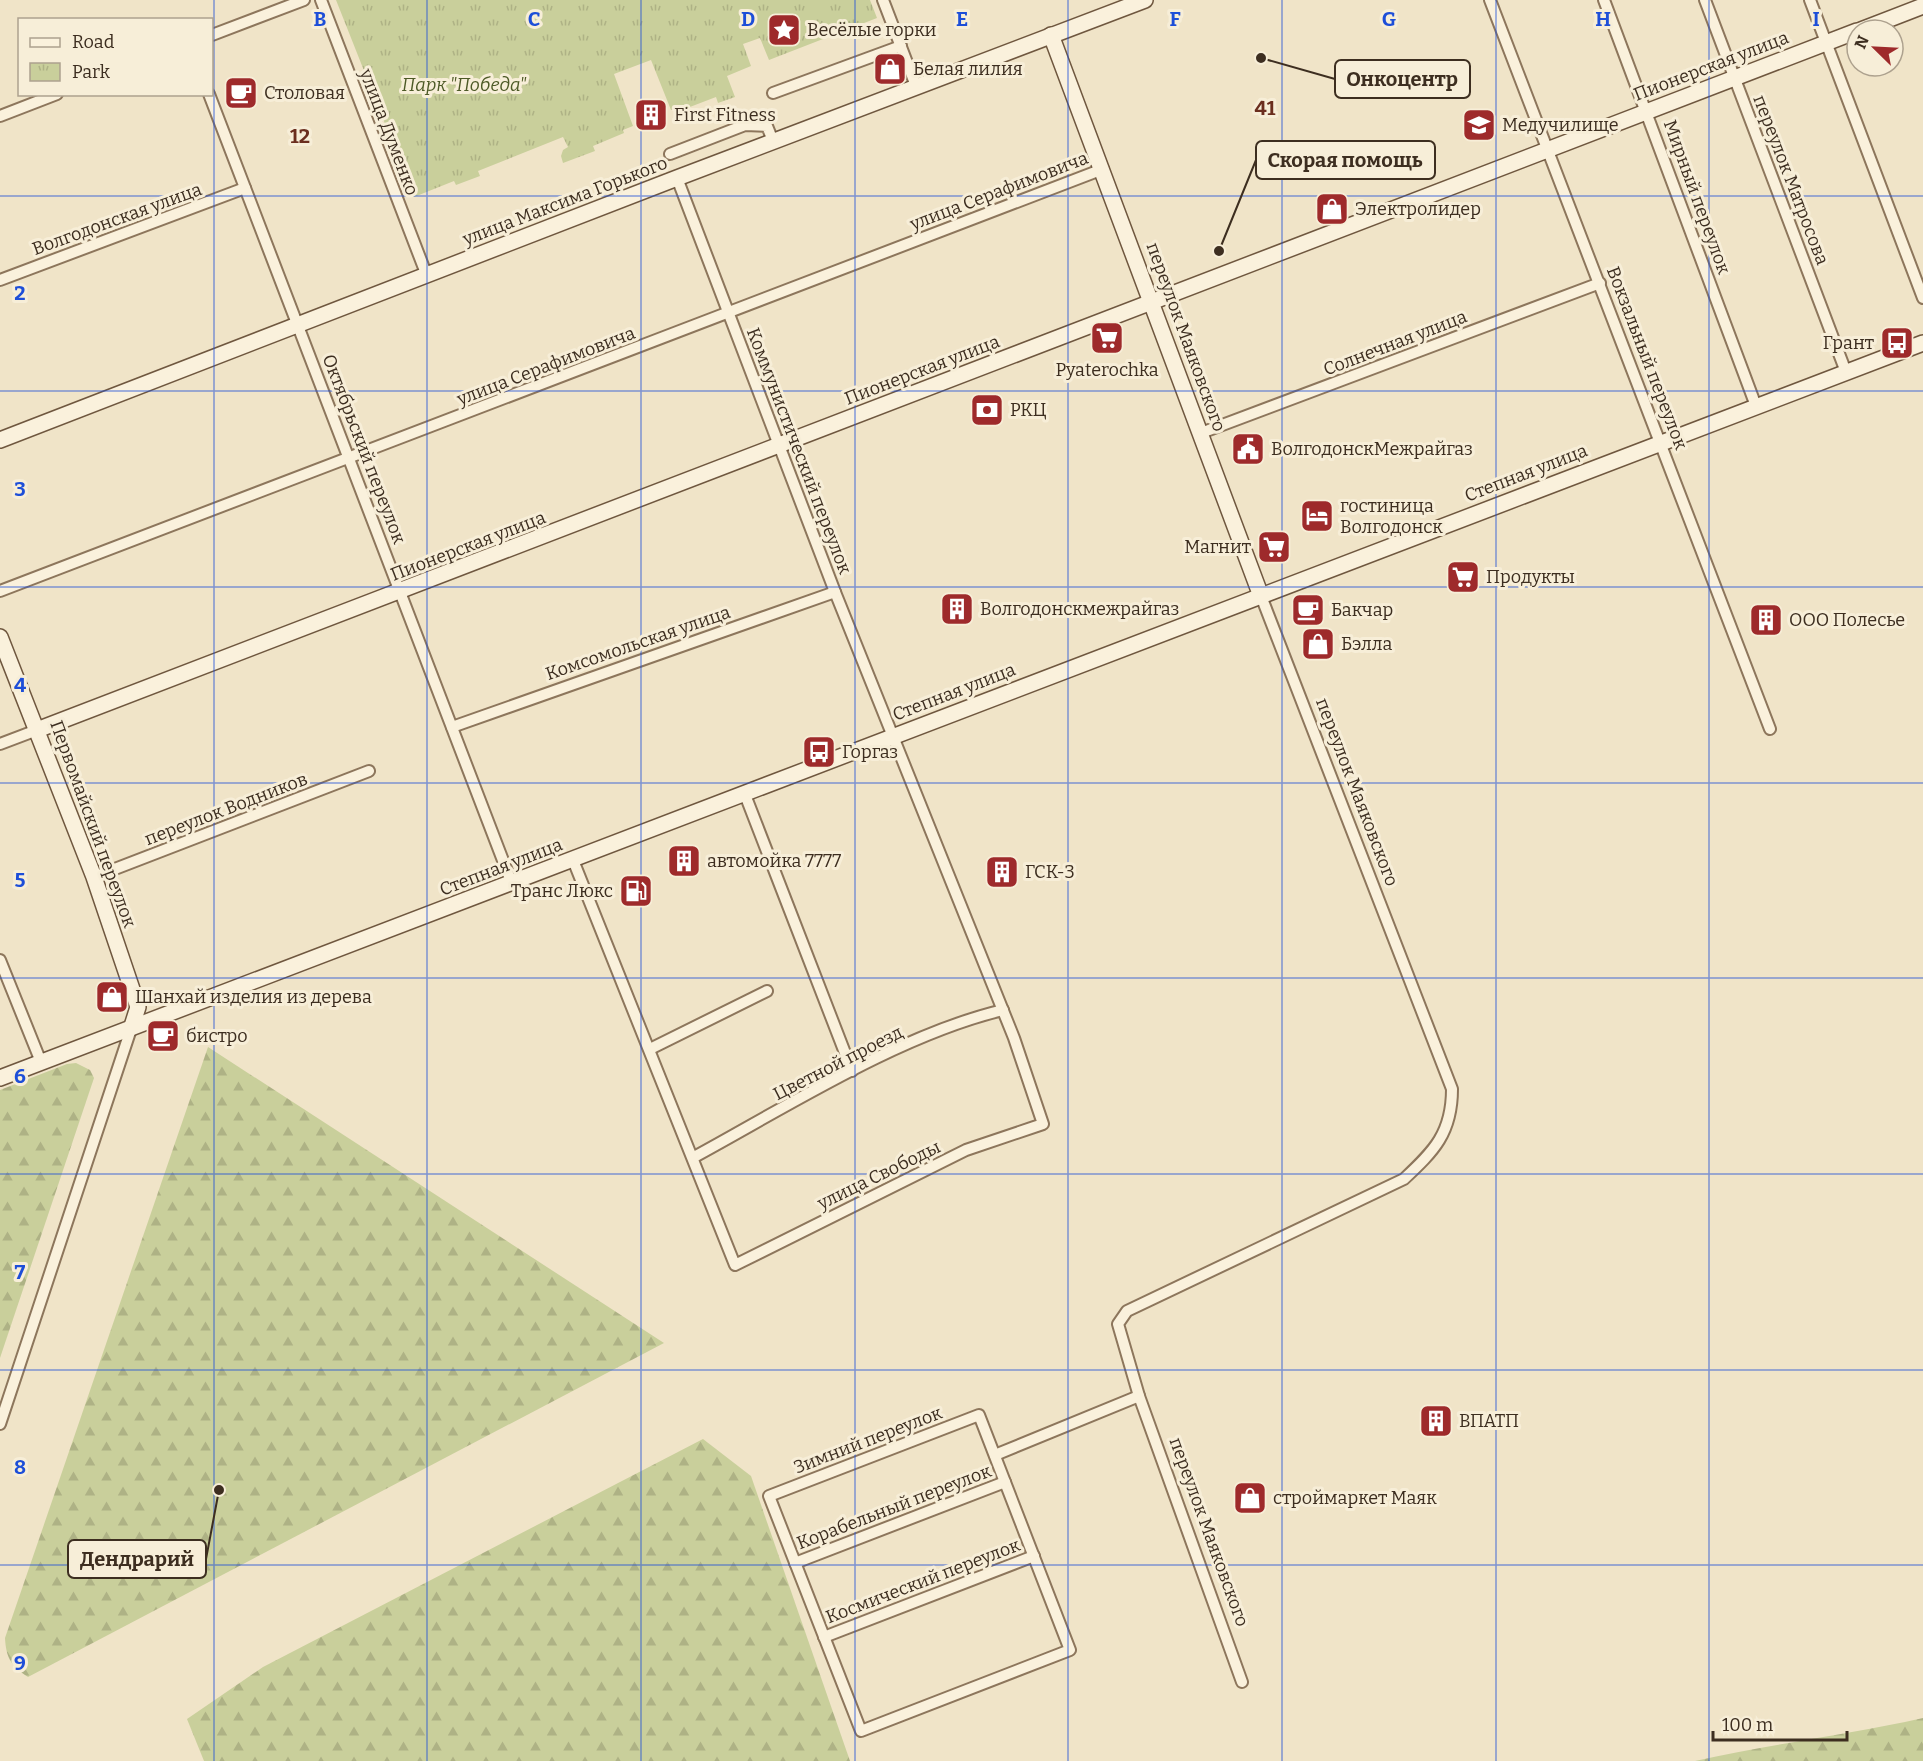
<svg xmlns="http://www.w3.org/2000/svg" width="1923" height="1761" font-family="Bitter,serif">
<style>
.forest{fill:url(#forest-firs)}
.park{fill:url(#park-tufts)}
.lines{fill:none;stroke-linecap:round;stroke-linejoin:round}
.street-casing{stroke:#8d765c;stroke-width:14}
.secondary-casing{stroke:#6f573f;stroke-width:18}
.street{stroke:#faf1dc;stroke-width:10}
.secondary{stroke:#faf1dc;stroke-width:15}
.grid{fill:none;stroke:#1d4ed8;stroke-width:1.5;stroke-opacity:0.55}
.labels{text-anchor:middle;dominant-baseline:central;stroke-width:6;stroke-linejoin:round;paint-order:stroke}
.poi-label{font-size:18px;fill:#3d2e20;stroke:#f7eed8;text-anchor:start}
.street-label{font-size:18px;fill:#3d2e20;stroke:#f7eed8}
.park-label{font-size:18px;font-style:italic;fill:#4d5a26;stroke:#f7eed8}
.neighbourhood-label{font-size:20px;font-weight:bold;fill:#6b2e1e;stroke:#f7eed8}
.grid-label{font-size:20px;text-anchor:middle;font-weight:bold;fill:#1d4ed8;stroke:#f7eed8;stroke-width:6;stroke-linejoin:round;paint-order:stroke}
.leader{fill:none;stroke:#3d2e20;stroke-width:2}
.callout-dot{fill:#3d2e20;stroke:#f7eed8;stroke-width:2}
.callout{fill:#f7eed8;stroke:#3d2e20;stroke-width:2}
.callout-label{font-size:20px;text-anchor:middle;font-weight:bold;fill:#3d2e20}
</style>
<defs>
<pattern id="forest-firs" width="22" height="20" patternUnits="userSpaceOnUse" patternTransform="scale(1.5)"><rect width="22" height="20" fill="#c9cf9b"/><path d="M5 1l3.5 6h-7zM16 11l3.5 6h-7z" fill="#aeb285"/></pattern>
<pattern id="park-tufts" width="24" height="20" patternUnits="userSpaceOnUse" patternTransform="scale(1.5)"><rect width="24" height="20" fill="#c9cf9b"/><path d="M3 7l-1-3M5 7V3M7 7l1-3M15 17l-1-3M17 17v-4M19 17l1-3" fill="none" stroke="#aeb285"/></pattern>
</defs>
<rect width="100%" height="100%" fill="#f0e4c8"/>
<g class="forest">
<path d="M208,1047L664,1343L28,1677C11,1666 6,1658 5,1638Z"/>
<polygon points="76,1063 90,1070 94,1078 0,1358 0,1090 67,1064"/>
<polygon points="703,1439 751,1476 850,1761 204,1761 187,1719 263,1667"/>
<path d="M1923,1718V1761H1695C1770,1744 1847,1735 1923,1718Z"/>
</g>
<polygon class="park" points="336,0 870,0 877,18 769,60 760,38 743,44 751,66 727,76 735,97 718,103 716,97 682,110 680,107 671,110 651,60 614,74 633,126 623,130 624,133 593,146 595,151 563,163 561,156 563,150 568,147 563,137 478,171 480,176 456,185 454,181 414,197"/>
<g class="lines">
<defs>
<g id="street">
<polyline points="321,0 427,276"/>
<polyline points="883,0 916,86"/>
<polyline points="1490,0 1770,729"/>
<polyline points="1604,0 1756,406"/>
<polyline points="1705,0 1846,372"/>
<polyline points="1810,0 1923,298"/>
<polyline points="212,35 304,0"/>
<polyline points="773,93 901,46"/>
<polyline points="209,94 512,884"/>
<polyline points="0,116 57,94"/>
<polyline points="670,154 745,125 767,126 773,141"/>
<polyline points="0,280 245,188"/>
<polyline points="1201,433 1600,283"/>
<polyline points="0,591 1103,169"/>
<polyline points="452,727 835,592"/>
<polyline points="0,744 37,730"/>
<polyline points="744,792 852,1071"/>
<polyline points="573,860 735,1265 966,1150 1043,1124 1014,1038 835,592 677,178"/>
<polyline points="94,877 369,771"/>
<polyline points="0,960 41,1062"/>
<polyline points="650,1049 767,991"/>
<path d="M694,1157C788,1106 899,1035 1003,1010"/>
<polygon points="979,1415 1070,1650 861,1731 769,1496"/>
<polyline points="0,1424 132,1026"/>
<polyline points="995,1455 1139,1396"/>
<polyline points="795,1563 1005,1482"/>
<polyline points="824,1637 1034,1556"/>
<path d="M1242,1682L1139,1396L1118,1324L1127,1311L1404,1179C1434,1151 1452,1133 1452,1089L1261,596"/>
</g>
<g id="secondary">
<polyline points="1861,30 1923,6"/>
<polyline points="1051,35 1261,596"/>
<polyline points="0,440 677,178 1145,0"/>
<polyline points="0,637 94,877 138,1007 132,1026"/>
<polyline points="37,730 1857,31"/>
<polyline points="0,1078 1923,343"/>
</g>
</defs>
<use href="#street" class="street-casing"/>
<use href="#secondary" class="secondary-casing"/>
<use href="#street" class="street"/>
<use href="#secondary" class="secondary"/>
</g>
<path class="grid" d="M214,0V1761M427,0V1761M641,0V1761M855,0V1761M1068,0V1761M1282,0V1761M1496,0V1761M1709,0V1761M0,196H1923M0,391H1923M0,587H1923M0,783H1923M0,978H1923M0,1174H1923M0,1370H1923M0,1565H1923"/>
<defs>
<symbol id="sight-square" viewBox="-11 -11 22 22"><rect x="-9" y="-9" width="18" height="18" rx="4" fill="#9e2a2b" stroke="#f7eed8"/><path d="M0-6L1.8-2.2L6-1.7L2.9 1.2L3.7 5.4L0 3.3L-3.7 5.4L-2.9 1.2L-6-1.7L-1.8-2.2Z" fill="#fff"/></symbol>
<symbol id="shop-square" viewBox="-11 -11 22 22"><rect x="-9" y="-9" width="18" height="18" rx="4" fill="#9e2a2b" stroke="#f7eed8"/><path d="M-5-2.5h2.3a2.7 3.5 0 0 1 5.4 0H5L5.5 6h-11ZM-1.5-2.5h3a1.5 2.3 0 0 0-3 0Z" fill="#fff"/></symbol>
<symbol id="cafe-square" viewBox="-11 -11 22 22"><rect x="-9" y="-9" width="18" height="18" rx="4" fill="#9e2a2b" stroke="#f7eed8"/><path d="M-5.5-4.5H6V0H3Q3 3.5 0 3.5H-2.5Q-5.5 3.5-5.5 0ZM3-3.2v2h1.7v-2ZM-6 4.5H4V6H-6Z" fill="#fff"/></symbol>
<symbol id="building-square" viewBox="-11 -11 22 22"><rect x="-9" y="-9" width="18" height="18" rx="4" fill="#9e2a2b" stroke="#f7eed8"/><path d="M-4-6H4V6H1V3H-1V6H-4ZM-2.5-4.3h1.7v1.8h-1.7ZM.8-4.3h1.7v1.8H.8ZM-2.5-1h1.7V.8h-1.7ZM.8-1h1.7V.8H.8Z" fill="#fff"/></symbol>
<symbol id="university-square" viewBox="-11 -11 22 22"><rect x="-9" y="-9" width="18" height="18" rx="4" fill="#9e2a2b" stroke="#f7eed8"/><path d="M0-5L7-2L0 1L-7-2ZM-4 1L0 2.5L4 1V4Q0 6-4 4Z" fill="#fff"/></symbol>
<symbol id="supermarket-square" viewBox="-11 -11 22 22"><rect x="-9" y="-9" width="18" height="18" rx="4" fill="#9e2a2b" stroke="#f7eed8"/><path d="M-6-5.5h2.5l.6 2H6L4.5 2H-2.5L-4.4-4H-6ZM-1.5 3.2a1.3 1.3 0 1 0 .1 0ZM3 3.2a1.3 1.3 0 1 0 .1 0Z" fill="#fff"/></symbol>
<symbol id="bus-square" viewBox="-11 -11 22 22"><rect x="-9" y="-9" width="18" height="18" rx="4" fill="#9e2a2b" stroke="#f7eed8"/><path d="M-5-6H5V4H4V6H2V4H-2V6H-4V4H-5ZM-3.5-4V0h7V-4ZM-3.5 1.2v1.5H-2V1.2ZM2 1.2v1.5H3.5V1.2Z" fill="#fff"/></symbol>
<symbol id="bank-square" viewBox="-11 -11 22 22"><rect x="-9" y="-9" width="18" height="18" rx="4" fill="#9e2a2b" stroke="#f7eed8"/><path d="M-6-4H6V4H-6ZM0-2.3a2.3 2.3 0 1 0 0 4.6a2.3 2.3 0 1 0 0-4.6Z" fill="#fff"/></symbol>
<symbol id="civic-square" viewBox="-11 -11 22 22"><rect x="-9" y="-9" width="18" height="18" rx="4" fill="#9e2a2b" stroke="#f7eed8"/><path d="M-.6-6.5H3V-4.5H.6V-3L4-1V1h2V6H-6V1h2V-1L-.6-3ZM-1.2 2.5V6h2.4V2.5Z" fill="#fff"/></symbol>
<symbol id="hotel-square" viewBox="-11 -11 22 22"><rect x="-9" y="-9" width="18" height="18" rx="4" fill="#9e2a2b" stroke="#f7eed8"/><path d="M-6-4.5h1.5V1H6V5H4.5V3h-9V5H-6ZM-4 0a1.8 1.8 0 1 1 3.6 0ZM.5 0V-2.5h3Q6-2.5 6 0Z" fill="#fff"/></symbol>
<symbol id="fuel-square" viewBox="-11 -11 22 22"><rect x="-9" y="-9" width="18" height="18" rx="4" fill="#9e2a2b" stroke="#f7eed8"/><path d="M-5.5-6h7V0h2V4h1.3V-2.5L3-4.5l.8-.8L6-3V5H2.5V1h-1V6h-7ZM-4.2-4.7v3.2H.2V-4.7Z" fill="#fff"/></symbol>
</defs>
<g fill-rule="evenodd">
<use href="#sight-square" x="765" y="11" width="38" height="38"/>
<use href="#shop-square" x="871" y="50" width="38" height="38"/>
<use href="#cafe-square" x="222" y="74" width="38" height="38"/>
<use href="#building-square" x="632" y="96" width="38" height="38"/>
<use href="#university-square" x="1460" y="106" width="38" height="38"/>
<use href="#shop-square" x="1313" y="190" width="38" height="38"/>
<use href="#supermarket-square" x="1088" y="319" width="38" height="38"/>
<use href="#bus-square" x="1878" y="324" width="38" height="38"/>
<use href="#bank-square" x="968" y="391" width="38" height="38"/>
<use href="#civic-square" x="1229" y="430" width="38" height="38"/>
<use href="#hotel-square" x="1298" y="497" width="38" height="38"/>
<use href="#supermarket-square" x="1255" y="528" width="38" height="38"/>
<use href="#supermarket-square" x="1444" y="558" width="38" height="38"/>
<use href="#building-square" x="938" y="590" width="38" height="38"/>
<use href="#cafe-square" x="1289" y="591" width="38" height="38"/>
<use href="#building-square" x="1747" y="601" width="38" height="38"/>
<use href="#shop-square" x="1299" y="625" width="38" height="38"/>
<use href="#bus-square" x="800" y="733" width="38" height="38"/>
<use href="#building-square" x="665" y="842" width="38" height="38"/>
<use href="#building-square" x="983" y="853" width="38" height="38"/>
<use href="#fuel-square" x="617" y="872" width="38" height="38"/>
<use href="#shop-square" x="93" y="978" width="38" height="38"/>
<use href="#cafe-square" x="144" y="1017" width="38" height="38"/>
<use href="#building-square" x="1417" y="1402" width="38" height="38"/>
<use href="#shop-square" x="1231" y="1479" width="38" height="38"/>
</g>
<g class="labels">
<g class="poi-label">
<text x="807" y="30">Весёлые горки</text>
<text x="913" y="69">Белая лилия</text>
<text x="264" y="93">Столовая</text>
<text x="674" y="115">First Fitness</text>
<text x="1502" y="125">Медучилище</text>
<text x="1355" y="209">Электролидер</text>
<text x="1874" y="343" text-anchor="end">Грант</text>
<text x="1107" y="370" text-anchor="middle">Pyaterochka</text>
<text x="1010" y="410">РКЦ</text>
<text x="1271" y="449">ВолгодонскМежрайгаз</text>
<text x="1340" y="506">гостиница<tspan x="1340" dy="21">Волгодонск</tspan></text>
<text x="1251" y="547" text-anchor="end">Магнит</text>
<text x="1486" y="577">Продукты</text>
<text x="980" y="609">Волгодонскмежрайгаз</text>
<text x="1331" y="610">Бакчар</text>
<text x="1789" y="620">ООО Полесье</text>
<text x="1341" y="644">Бэлла</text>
<text x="842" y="752">Горгаз</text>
<text x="707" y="861">автомойка 7777</text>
<text x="1025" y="872">ГСК-3</text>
<text x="613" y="891" text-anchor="end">Транс Люкс</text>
<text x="135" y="997">Шанхай изделия из дерева</text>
<text x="186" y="1036">бистро</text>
<text x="1459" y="1421">ВПАТП</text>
<text x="1273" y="1498">строймаркет Маяк</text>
</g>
<g class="street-label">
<text transform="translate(1711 66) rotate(-21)">Пионерская улица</text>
<text transform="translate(389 132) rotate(69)">улица Думенко</text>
<text transform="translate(1791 180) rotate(69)">переулок Матросова</text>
<text transform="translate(999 191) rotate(-21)">улица Серафимовича</text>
<text transform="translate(1697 197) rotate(70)">Мирный переулок</text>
<text transform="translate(565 201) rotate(-21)">улица Максима Горького</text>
<text transform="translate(117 219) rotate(-20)">Волгодонская улица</text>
<text transform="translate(1186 337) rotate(70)">переулок Маяковского</text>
<text transform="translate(1395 343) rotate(-21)">Солнечная улица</text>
<text transform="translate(1647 358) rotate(69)">Вокзальный переулок</text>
<text transform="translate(546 366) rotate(-21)">улица Серафимовича</text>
<text transform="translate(922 370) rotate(-21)">Пионерская улица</text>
<text transform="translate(364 449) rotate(69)">Октябрьский переулок</text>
<text transform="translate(799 451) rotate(69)">Коммунистический переулок</text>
<text transform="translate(1526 473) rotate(-21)">Степная улица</text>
<text transform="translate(468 546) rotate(-21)">Пионерская улица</text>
<text transform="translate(638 643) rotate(-19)">Комсомольская улица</text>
<text transform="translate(954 692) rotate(-21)">Степная улица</text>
<text transform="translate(1357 792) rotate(69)">переулок Маяковского</text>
<text transform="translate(226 809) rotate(-21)">переулок Водников</text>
<text transform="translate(93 824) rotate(70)">Первомайский переулок</text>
<text transform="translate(501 867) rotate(-21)">Степная улица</text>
<text transform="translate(838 1063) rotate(-27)">Цветной проезд</text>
<text transform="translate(879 1175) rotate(-26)">улица Свободы</text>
<text transform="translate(868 1440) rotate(-21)">Зимний переулок</text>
<text transform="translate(894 1507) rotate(-21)">Корабельный переулок</text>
<text transform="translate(1209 1532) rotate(70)">переулок Маяковского</text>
<text transform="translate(923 1581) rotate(-21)">Космический переулок</text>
</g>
<g class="park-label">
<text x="464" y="85">Парк "Победа"</text>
</g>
<g class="neighbourhood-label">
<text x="1265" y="108">41</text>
<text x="300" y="136">12</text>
</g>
</g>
<g class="grid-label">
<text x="320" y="26">B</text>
<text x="534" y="26">C</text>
<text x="748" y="26">D</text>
<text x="962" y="26">E</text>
<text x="1175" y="26">F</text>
<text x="1389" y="26">G</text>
<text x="1603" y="26">H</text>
<text x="1816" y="26">I</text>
<text x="20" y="300">2</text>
<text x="20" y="496">3</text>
<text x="20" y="692">4</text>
<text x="20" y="887">5</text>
<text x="20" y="1083">6</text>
<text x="20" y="1279">7</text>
<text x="20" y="1474">8</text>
<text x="20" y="1670">9</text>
</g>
<path class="leader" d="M1261 58L1335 79M1219 251L1256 160M219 1490L206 1559"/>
<g class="callout-dot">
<circle cx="1261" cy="58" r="6"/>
<circle cx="1219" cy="251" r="6"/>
<circle cx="219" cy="1490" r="6"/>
</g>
<g class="callout">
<rect x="1335" y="60" width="135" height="38" rx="6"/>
<rect x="1256" y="141" width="179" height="38" rx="6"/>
<rect x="68" y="1540" width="138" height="38" rx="6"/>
</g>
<g class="callout-label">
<text x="1402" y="86">Онкоцентр</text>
<text x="1345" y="167">Скорая помощь</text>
<text x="137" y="1566">Дендрарий</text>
</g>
<rect x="18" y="18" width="195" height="78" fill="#f7eed8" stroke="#ada18e" stroke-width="1.5"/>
<rect x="30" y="38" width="30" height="9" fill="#faf1dc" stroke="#ada18e" stroke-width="1.5"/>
<text x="72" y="48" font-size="18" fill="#3d2e20">Road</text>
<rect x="30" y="63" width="30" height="18" fill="url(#park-tufts)" stroke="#ada18e" stroke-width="1.5"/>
<text x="72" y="78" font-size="18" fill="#3d2e20">Park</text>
<g transform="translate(1875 48) rotate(294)"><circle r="28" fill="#f7eed8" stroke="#ada18e" stroke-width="1.5"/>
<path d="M0-4.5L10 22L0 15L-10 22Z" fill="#9e2a2b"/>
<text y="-9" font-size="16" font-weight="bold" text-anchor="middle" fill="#3d2e20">N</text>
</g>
<path d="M1713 1731v9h134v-9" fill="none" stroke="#3d2e20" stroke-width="3"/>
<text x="1722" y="1731" font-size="18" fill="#3d2e20" stroke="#f7eed8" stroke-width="4.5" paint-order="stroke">100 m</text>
</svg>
